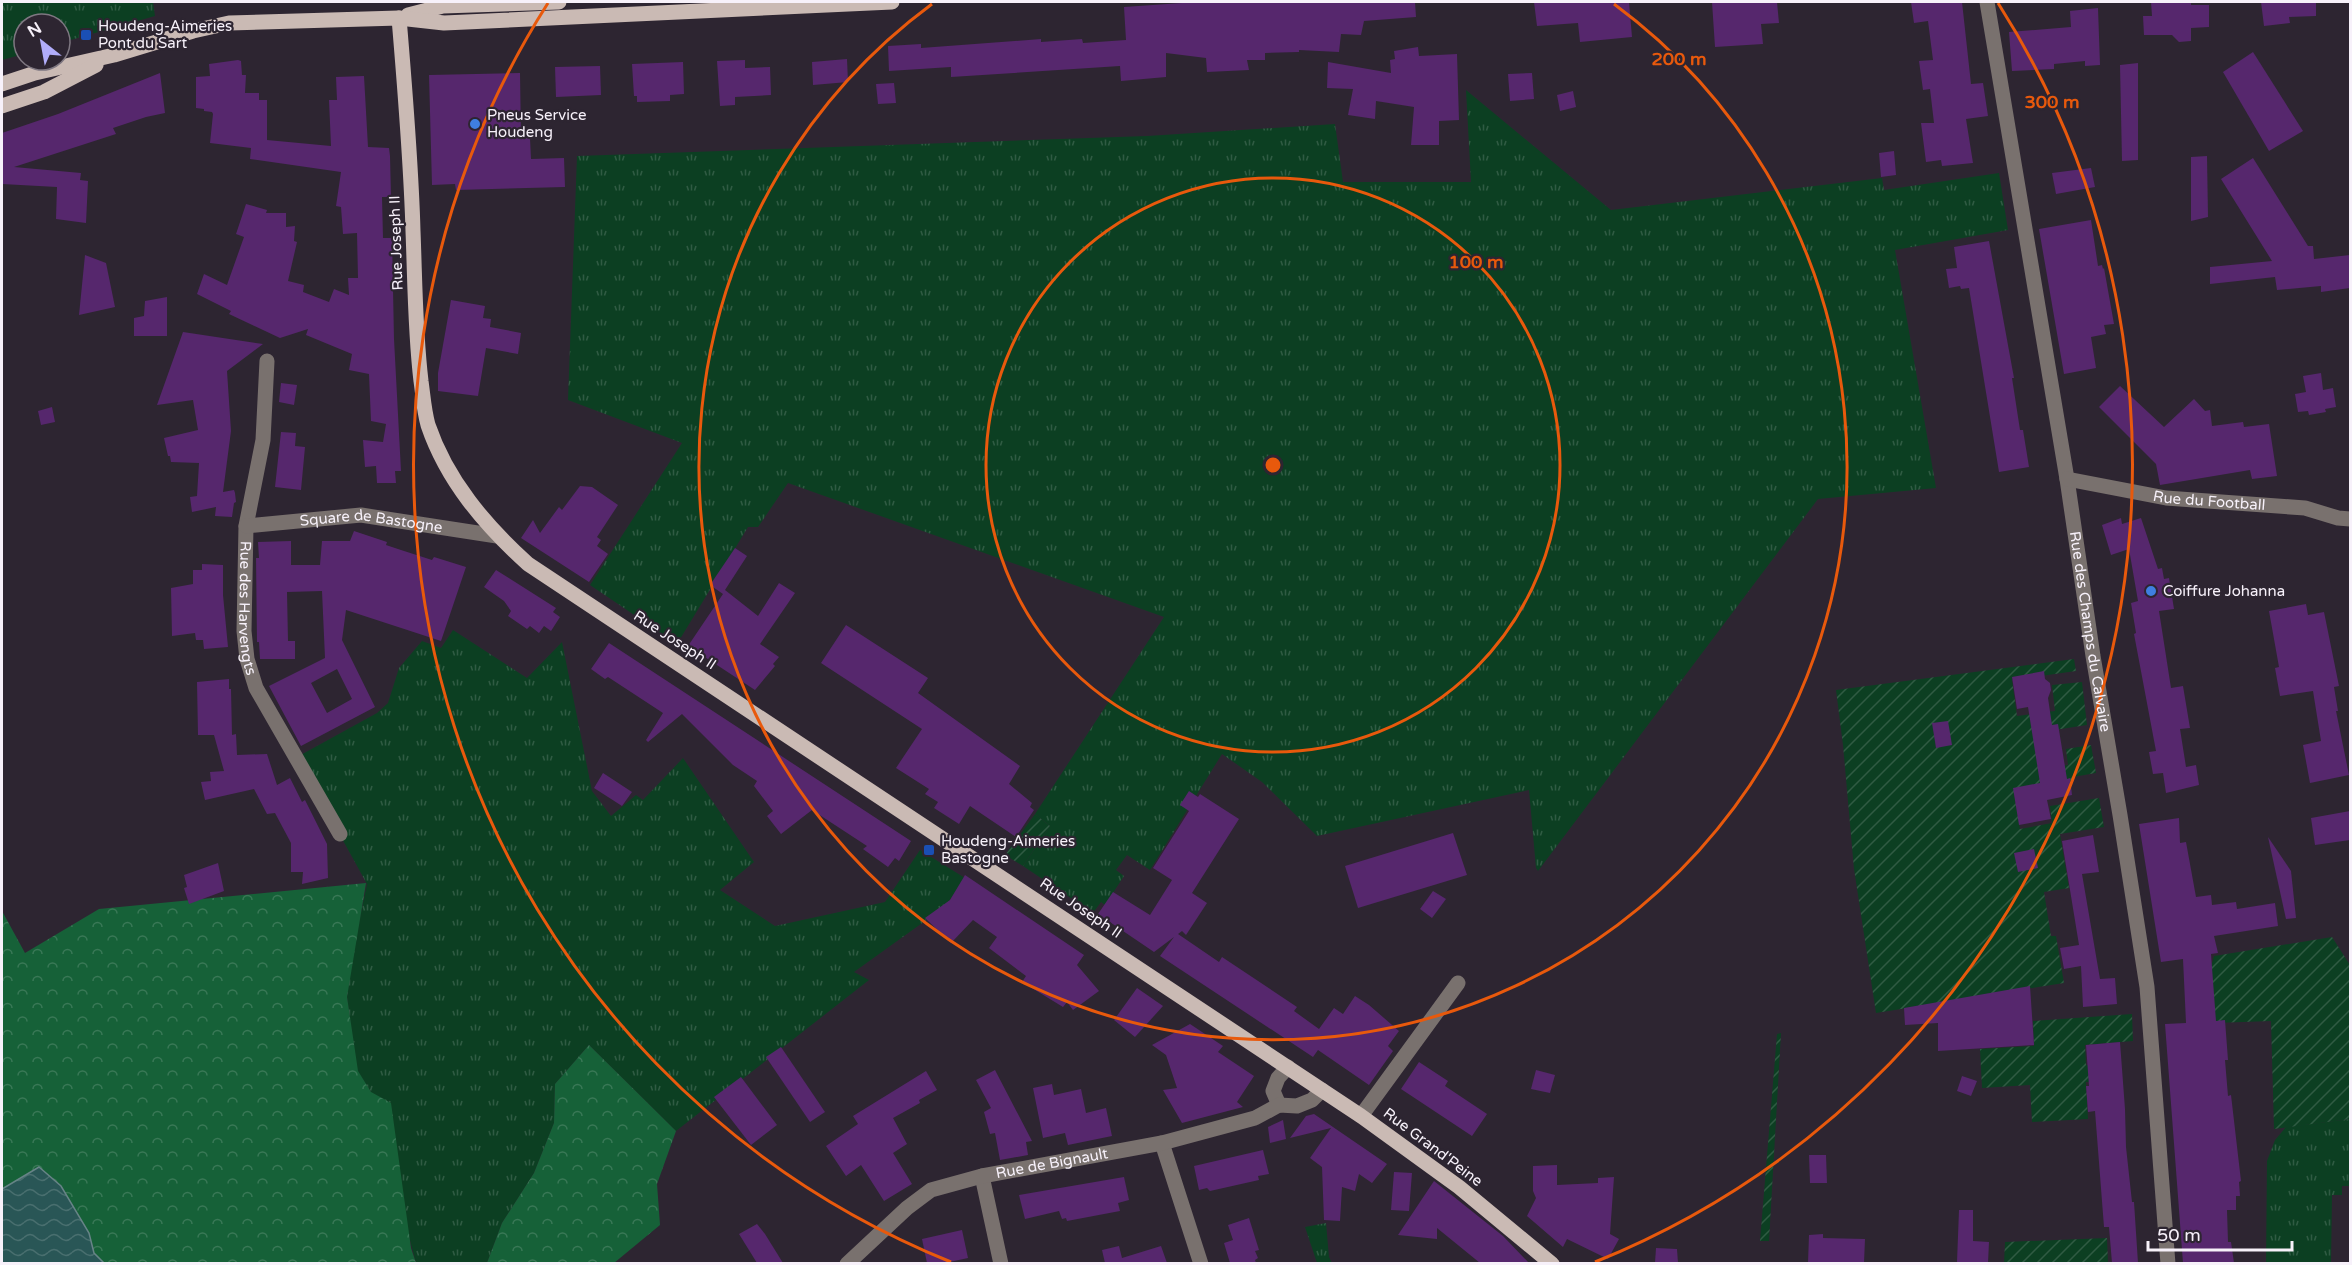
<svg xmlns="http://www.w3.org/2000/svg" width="2352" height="1265" font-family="'Varela Round',sans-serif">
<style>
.grass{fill:url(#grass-tufts)}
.forest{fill:url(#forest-crowns)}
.garden{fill:url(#garden-furrows)}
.water{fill:url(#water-waves);stroke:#678487;stroke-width:1.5}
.building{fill:#56276d;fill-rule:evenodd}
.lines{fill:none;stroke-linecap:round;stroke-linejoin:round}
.minor{stroke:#79716e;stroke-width:15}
.major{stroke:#cabab4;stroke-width:15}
.ring{fill:none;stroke:#e8590c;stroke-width:3}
.transit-dot{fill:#1a4fb4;stroke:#2d2531;stroke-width:2}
.shop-dot{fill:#3f7fe0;stroke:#2d2531;stroke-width:2}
.labels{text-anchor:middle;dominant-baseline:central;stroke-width:4.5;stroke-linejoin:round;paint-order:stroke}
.poi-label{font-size:15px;fill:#f7f1fa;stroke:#2d2531;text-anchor:start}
.street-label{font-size:15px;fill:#f7f1fa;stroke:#2d2531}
.centre{fill:#e8590c;stroke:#2d2531;stroke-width:3}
.ring-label{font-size:18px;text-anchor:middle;font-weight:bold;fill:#e8590c;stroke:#2d2531;stroke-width:4.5;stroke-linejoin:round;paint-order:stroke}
</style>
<defs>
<pattern id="grass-tufts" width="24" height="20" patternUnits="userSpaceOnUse" patternTransform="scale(1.5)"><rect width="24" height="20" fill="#0c3f22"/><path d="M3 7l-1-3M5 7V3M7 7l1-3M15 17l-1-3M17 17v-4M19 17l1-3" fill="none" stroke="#305b43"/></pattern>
<pattern id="forest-crowns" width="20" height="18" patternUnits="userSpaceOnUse" patternTransform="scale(1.5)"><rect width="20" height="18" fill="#166138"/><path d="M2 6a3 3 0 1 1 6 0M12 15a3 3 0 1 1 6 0" fill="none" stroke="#397856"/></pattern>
<pattern id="garden-furrows" width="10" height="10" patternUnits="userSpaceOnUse" patternTransform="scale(1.5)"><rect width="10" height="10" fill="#0c3f22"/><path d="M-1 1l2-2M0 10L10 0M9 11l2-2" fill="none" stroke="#305b43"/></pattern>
<pattern id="water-waves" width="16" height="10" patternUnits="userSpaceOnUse" patternTransform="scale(1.5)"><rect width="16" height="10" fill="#295656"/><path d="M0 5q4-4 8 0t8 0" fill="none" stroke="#496f6f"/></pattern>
</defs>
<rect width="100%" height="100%" fill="#2d2531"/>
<g class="grass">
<polygon points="2,2 153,2 155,16 60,43 60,24 24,24 24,54 2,60"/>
<polygon points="1466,90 1611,210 1882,178 1884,190 1999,173 2008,230 1895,250 1936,488 1818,499 1538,871 1536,868 1529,790 1317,836 1262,782 1222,754 1150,870 1127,855 1116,870 1124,876 1105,905 1101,902 1093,913 1023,866 1050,826 1035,814 1164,617 788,483 758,527 748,527 677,644 590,585 682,443 568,400 577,156 1147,136 1335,124 1343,182 1471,182"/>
<polygon points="453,630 527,678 562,642 592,791 611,816 636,795 643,800 683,758 754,862 720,890 775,926 885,902 920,850 965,878 949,901 925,921 854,972 869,980 676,1131 589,1045 555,1084 554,1123 534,1173 502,1223 487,1263 416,1263 371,1092 357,1071 347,997 352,956 367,884 297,757 377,713 388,703 399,668 422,641 441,648"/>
<polygon points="2350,1119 2350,1186 2342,1186 2342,1195 2332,1195 2331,1263 2266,1264 2267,1161 2275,1140 2286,1127"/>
<polygon points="1326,1223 1329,1257 1332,1263 1317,1263 1305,1227"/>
</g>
<g class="forest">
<polygon points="366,883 347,997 358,1071 371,1092 391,1103 411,1248 416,1263 104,1263 94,1253 89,1233 61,1186 39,1167 2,1189 2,911 25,953 99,909"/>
<polygon points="589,1045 676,1131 657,1184 660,1225 614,1263 487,1263 502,1223 534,1173 554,1123 555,1084"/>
</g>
<g class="garden">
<polygon points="2074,659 2076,671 2012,680 2017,716 2055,711 2052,685 2082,682 2087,725 2035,733 2040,769 2068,765 2066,749 2091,745 2096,773 2073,777 2071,783 2014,793 2020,829 2052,823 2050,806 2099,798 2104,827 2060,834 2069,888 2044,892 2051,936 2056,936 2064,983 1876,1013 1854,869 1843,745 1836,690"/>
<polygon points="1035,814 1050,826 1023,866 1005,855"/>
<polygon points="2332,937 2350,965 2350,1119 2274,1129 2271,1021 2215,1023 2211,967 2214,956"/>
<polygon points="2132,1014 2133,1041 2085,1045 2086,1065 2091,1065 2092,1082 2086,1082 2088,1119 2032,1122 2030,1085 1982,1088 1980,1049 2034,1046 2033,1021"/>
<polygon points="1781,1033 1769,1241 1760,1241 1777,1034"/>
<polygon points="2107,1238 2108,1263 2004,1263 2005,1242"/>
</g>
<polygon class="water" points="39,1167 61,1186 89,1233 94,1253 104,1263 2,1263 2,1189"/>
<g class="building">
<polygon points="1196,2 1415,2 1416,17 1364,21 1361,35 1341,34 1339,52 1299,50 1299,52 1265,53 1265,60 1247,60 1249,70 1207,72 1206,58 1166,53 1166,77 1121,81 1120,66 951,77 951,67 889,71 888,46 921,44 921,48 1041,39 1041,42 1082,39 1083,43 1126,40 1124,7"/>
<polygon points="1534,2 1629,2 1632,37 1580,42 1578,23 1537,26"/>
<polygon points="1712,2 1777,2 1779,23 1761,24 1763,44 1715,47"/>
<polygon points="1911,2 1962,2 1971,84 1983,83 1988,116 1966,119 1973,163 1942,166 1941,160 1926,162 1921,123 1934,123 1930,89 1923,90 1919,61 1933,60 1928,21 1914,23"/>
<polygon points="2151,2 2191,2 2191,5 2209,5 2209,27 2191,28 2191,41 2179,42 2172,35 2144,35 2143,16 2152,16"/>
<polygon points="2261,2 2316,2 2316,16 2289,17 2290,23 2264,26"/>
<polygon points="2098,8 2100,65 2085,66 2085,61 2054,64 2054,69 2012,71 2009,32 2071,27 2070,11"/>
<polygon points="1418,47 1419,56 1457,54 1459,120 1439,121 1439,145 1411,145 1414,107 1376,101 1375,119 1348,115 1353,89 1327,88 1328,62 1391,73 1390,60 1395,59 1394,51"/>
<polygon points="2253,52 2303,131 2269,151 2223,72"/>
<polygon points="847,59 848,82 813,85 812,62"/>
<polygon points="238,60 241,61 242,75 246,75 245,93 259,93 259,100 267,100 267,140 331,146 329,100 337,100 336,77 364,76 368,147 389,148 390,156 391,197 382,197 383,238 392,238 394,339 401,471 395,471 396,483 377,483 376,466 365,467 363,440 383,442 386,424 371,421 369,374 349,370 352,354 306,335 308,329 280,338 229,314 231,311 197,294 204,274 227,285 244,237 236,234 246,204 267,210 266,213 286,213 286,227 295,226 294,241 297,242 288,281 304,285 303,292 329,302 334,289 349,295 348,278 358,278 357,233 343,234 341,207 336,206 341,172 250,159 251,148 210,143 213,114 212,112 204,111 204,109 196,108 196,77 210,76 209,64"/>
<polygon points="745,60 745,68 770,67 771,95 735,97 735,105 720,106 717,61"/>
<polygon points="683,62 684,94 670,95 670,101 637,102 637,96 634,96 632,64"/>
<polygon points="2138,63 2138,160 2122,161 2120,65"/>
<polygon points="600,66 601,95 556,97 555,67"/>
<polygon points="160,73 165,113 146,117 113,128 116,134 14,167 81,173 80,180 88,181 86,223 56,219 57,187 2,184 2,133 58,114"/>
<polygon points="520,73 521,138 530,138 531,159 564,158 565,187 456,190 455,184 432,185 429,75"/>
<polygon points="1532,73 1534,99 1510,101 1508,74"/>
<polygon points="894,83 896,103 878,104 876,84"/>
<polygon points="1573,91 1576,107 1560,111 1557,95"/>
<polygon points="1894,151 1896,175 1881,177 1879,153"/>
<polygon points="2207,156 2208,217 2191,221 2191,157"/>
<polygon points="2253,158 2308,246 2313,246 2314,259 2350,255 2350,288 2321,292 2321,286 2277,290 2275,277 2210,284 2210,267 2272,261 2221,179"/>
<polygon points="2091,168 2095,187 2056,194 2052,173"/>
<polygon points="2091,220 2098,266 2102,265 2103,269 2104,268 2114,324 2104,325 2106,334 2091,337 2096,368 2064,374 2039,229"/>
<polygon points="1989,241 2014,378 2012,378 2020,430 2023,430 2029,467 1999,472 1969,288 1961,289 1960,286 1949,288 1946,269 1957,268 1954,247"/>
<polygon points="85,255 106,263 115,307 79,315"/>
<polygon points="167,297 167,336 134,336 134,318 144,316 145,301"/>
<polygon points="451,300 485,306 483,318 491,319 490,327 521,333 518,354 486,348 478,396 438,391 438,373"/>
<polygon points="183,332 263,344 227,371 231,431 223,492 234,490 235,493 236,502 234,503 232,517 215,516 216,507 192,512 190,497 197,496 199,463 171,462 170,456 168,456 164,438 198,430 193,400 157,405"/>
<polygon points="2321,373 2323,390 2333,388 2336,407 2325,409 2326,412 2309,415 2308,411 2298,412 2295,394 2306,392 2303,376"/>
<polygon points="281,383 297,385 294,405 279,402"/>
<polygon points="2120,386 2164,427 2194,399 2205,411 2210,410 2212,426 2243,422 2244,427 2269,424 2277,476 2252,479 2250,470 2160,485 2156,464 2099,407"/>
<polygon points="52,407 55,422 41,425 38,411"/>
<polygon points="281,432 296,433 295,446 305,447 301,490 275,487"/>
<polygon points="580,486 592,487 618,505 597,537 601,540 597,546 608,554 589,582 521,538 533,520 540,533 559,507 562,510"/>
<polygon points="2121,518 2122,524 2141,518 2158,569 2162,568 2164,579 2169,578 2174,609 2159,611 2171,688 2183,686 2190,728 2180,729 2186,767 2196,765 2199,785 2166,793 2163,773 2153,774 2149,752 2156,751 2134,634 2136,633 2131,603 2138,601 2129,549 2111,555 2102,525"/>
<path d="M354,531L387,542L386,545L401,550L432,560L434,557L466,567L441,641L346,610L342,640L375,707L301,746L269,686L325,658L322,591L287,592L288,641H295V659H260L259,642H257L256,558H259L258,542L291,541V565H320L322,541H350ZM337,669L352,699L327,713L311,683Z"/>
<polygon points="735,548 747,556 725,590 758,616 779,583 795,593 760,644 779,657 773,664 775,666 755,690 688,646 723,594 710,585"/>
<polygon points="202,564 223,565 223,595 228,647 204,649 203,640 196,640 195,633 172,636 171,588 193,584 193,570 202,570"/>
<polygon points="496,570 556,608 553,612 560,617 551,631 544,626 539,633 530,626 527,629 508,616 511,611 504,601 484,587"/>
<polygon points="2306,604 2308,615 2324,612 2339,686 2334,687 2338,711 2336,711 2349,775 2310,783 2303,745 2321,741 2313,691 2280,696 2275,668 2279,667 2269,611"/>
<polygon points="846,625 928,678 918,693 1020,766 1009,784 1032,803 1030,807 1034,810 1016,837 970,806 959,824 934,808 938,802 925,794 929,789 896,768 922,729 821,663"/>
<polygon points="609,643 911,841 899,861 895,858 888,867 863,849 867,846 812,810 781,834 767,816 773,811 754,786 757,781 733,765 682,714 648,742 646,740 663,713 608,677 605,679 591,669"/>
<polygon points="2044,671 2045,679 2050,683 2051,690 2048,698 2052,725 2058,724 2067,779 2070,778 2072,795 2047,800 2051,819 2019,825 2013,788 2040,783 2028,707 2017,709 2012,677"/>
<polygon points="229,679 229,689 231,689 232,735 236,734 237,755 267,754 277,785 290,778 302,802 305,800 327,844 328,878 302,884 303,872 291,872 291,843 275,813 267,814 254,789 205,800 201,782 211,781 210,772 224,771 214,735 198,735 197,682"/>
<polygon points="1948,721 1952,745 1936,748 1932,723"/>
<polygon points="603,773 632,792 622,806 594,788"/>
<polygon points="1189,791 1198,797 1200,794 1239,819 1192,893 1207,903 1186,935 1182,931 1178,934 1219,962 1222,957 1297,1007 1294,1011 1319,1029 1334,1008 1343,1014 1355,996 1369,1005 1399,1031 1388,1046 1393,1051 1369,1085 1318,1050 1313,1057 1160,956 1174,937 1154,952 1098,914 1113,892 1150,915 1172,880 1153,868 1189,811 1180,805"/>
<polygon points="2350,811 2350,840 2315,845 2311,818"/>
<polygon points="2179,818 2180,843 2186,842 2196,897 2211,895 2212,905 2236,902 2237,909 2275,903 2278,926 2214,936 2218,953 2211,954 2216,1021 2225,1020 2228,1060 2225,1060 2228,1096 2231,1095 2241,1181 2239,1182 2240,1196 2236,1196 2236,1210 2227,1210 2228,1242 2231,1242 2234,1263 2183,1263 2165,1024 2186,1023 2183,959 2161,962 2139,824"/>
<polygon points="1453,833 1467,875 1358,908 1345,866"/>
<polygon points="2093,835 2099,872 2082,874 2100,979 2115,978 2117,1004 2083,1007 2081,966 2064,969 2060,948 2079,945 2062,841"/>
<polygon points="2268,837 2291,871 2296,918 2286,919"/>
<polygon points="2034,849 2038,868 2018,872 2014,853"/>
<polygon points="218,863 224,891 189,904 184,888 187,887 184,875"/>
<polygon points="965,875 1084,955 1077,965 1099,991 1073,1010 1067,1002 1063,1007 1022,982 1026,976 989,948 997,937 973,920 951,943 925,918 950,900"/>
<polygon points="1433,891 1446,899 1432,918 1420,909"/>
<polygon points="2030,986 2034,1045 1938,1051 1938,1023 1905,1025 1904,1008"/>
<polygon points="1137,988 1163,1006 1135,1037 1114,1020"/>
<polygon points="1190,1024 1223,1046 1218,1052 1254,1076 1237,1102 1243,1107 1182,1123 1163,1090 1177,1088 1166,1055 1152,1045"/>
<polygon points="2120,1042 2125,1109 2126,1147 2132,1202 2134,1202 2138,1263 2112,1263 2109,1227 2104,1227 2095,1111 2088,1112 2086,1086 2089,1086 2086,1045"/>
<polygon points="781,1047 825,1112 810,1122 766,1057"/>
<polygon points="1419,1062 1448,1081 1445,1086 1487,1114 1472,1136 1401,1089"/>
<polygon points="995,1070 1032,1141 1026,1142 1028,1155 1000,1160 995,1133 990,1134 984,1112 991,1108 976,1080"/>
<polygon points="1536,1070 1555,1075 1550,1093 1531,1089"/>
<polygon points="926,1071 937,1090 919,1100 920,1103 893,1118 907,1144 893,1153 912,1184 884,1201 861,1165 846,1176 826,1146 858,1124 853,1116"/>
<polygon points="1962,1076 1977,1081 1971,1096 1957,1091"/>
<polygon points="741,1077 777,1125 751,1145 714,1097"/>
<polygon points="1052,1084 1054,1095 1081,1089 1086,1113 1106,1108 1112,1136 1068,1145 1065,1133 1043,1138 1033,1088"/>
<polygon points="1314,1114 1387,1164 1372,1183 1359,1174 1355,1191 1342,1187 1340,1221 1324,1220 1322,1167 1310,1158 1331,1128 1290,1138 1306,1116"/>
<polygon points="1283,1120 1286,1139 1270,1143 1268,1127"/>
<polygon points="1263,1150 1269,1174 1258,1176 1259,1180 1210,1191 1207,1188 1199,1190 1194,1166"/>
<polygon points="1809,1155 1826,1155 1827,1183 1810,1183"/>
<polygon points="1557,1165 1557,1185 1598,1183 1598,1178 1614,1177 1610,1234 1619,1239 1608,1259 1567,1239 1563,1247 1527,1216 1536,1198 1533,1191 1533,1166"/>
<polygon points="1394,1172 1412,1173 1409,1211 1391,1210"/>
<polygon points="1124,1177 1129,1200 1118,1203 1120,1211 1067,1221 1066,1218 1062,1219 1059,1211 1025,1219 1019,1195"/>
<polygon points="1434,1181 1503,1236 1529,1263 1480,1263 1437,1228 1437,1239 1398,1235"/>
<polygon points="1959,1210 1973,1210 1973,1241 1989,1242 1988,1263 1957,1262"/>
<polygon points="1249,1218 1259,1250 1255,1251 1258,1258 1255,1260 1256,1263 1230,1263 1224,1243 1233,1240 1228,1225"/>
<polygon points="757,1224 765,1234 783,1263 757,1263 739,1234"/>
<polygon points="962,1230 968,1258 945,1263 927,1263 922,1239"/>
<polygon points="1823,1234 1823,1238 1865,1239 1864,1263 1808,1263 1809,1235"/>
<polygon points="1119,1246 1122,1258 1161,1246 1167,1263 1105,1263 1102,1250"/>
<polygon points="1656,1248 1677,1249 1678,1263 1655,1263"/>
</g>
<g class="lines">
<g class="minor">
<path id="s1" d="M1987,2L2067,479L2093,656L2120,815L2147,987L2168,1264"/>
<path id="s2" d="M267,361L263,440L246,526L244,631L247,659L256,688L340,834"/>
<path id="s3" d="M2067,479L2166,498L2305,508L2338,518L2350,519"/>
<path id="s4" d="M246,526L361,515L497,536"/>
<polyline points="1279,1105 1273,1091 1278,1078 1288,1067"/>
<polyline points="1361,1116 1458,983"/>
<polyline points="1162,1143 1201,1264"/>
<polyline points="982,1176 1001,1264"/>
<path id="s5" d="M847,1264L907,1208L931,1190L982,1176L1162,1143L1255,1118L1279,1105L1297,1106L1312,1100L1322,1090"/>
</g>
<g class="major">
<polyline points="408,15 443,6 559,2"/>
<path d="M399,18C405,89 411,160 413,231C415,281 415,331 421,381C423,395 424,411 428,425C447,481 485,525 528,564L1361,1116L1459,1187L1552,1264"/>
<polyline points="2,84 35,73 114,55 193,31 229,23 399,18 444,23 892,2"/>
<polyline points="2,106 44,92 96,65"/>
</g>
</g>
<g class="ring">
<circle cx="1273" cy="465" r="287"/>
<path d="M1614 4A574 574 0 1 1 932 4"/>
<path d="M951 1262A860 860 0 0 1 548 3M1998 3A860 860 0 0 1 1595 1262"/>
</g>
<g class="transit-dot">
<rect x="80" y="29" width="12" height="12" rx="3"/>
<rect x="923" y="844" width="12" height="12" rx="3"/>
</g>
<g class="shop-dot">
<circle cx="475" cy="124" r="6"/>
<circle cx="2151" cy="591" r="6"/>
</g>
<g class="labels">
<g class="poi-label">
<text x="98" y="26">Houdeng-Aimeries<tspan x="98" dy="17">Pont du Sart</tspan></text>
<text x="487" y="115">Pneus Service<tspan x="487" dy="17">Houdeng</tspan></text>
<text x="2163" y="591">Coiffure Johanna</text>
<text x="941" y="841">Houdeng-Aimeries<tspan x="941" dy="17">Bastogne</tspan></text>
</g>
<g class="street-label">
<text transform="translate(396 243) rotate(-92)">Rue Joseph II</text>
<text stroke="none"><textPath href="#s3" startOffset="144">Rue du Football</textPath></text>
<text stroke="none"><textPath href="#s4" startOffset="126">Square de Bastogne</textPath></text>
<text stroke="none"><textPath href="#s2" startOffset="249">Rue des Harvengts</textPath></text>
<text stroke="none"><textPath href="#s1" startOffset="638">Rue des Champs du Calvaire</textPath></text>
<text transform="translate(675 640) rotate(33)">Rue Joseph II</text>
<text transform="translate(1081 908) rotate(34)">Rue Joseph II</text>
<text transform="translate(1433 1147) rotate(37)">Rue Grand'Peine</text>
<text stroke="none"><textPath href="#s5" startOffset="236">Rue de Bignault</textPath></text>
</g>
</g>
<circle cx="1273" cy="465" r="9" class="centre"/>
<g class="ring-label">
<text x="1679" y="65">200 m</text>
<text x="2052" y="108">300 m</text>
<text x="1476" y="268">100 m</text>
</g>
<rect width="2352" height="1265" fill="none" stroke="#f7f1fa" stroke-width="6"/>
<g transform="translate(42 42) rotate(329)"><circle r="28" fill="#2d2531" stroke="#7e7781" stroke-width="1.5"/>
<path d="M0-4.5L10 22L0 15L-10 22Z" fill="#b1adfa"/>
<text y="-9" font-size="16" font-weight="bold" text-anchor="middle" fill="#f7f1fa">N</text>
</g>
<path d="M2148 1241v9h144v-9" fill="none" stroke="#f7f1fa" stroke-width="3"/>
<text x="2157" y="1241" font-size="18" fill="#f7f1fa" stroke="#2d2531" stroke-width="4.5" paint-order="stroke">50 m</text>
</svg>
